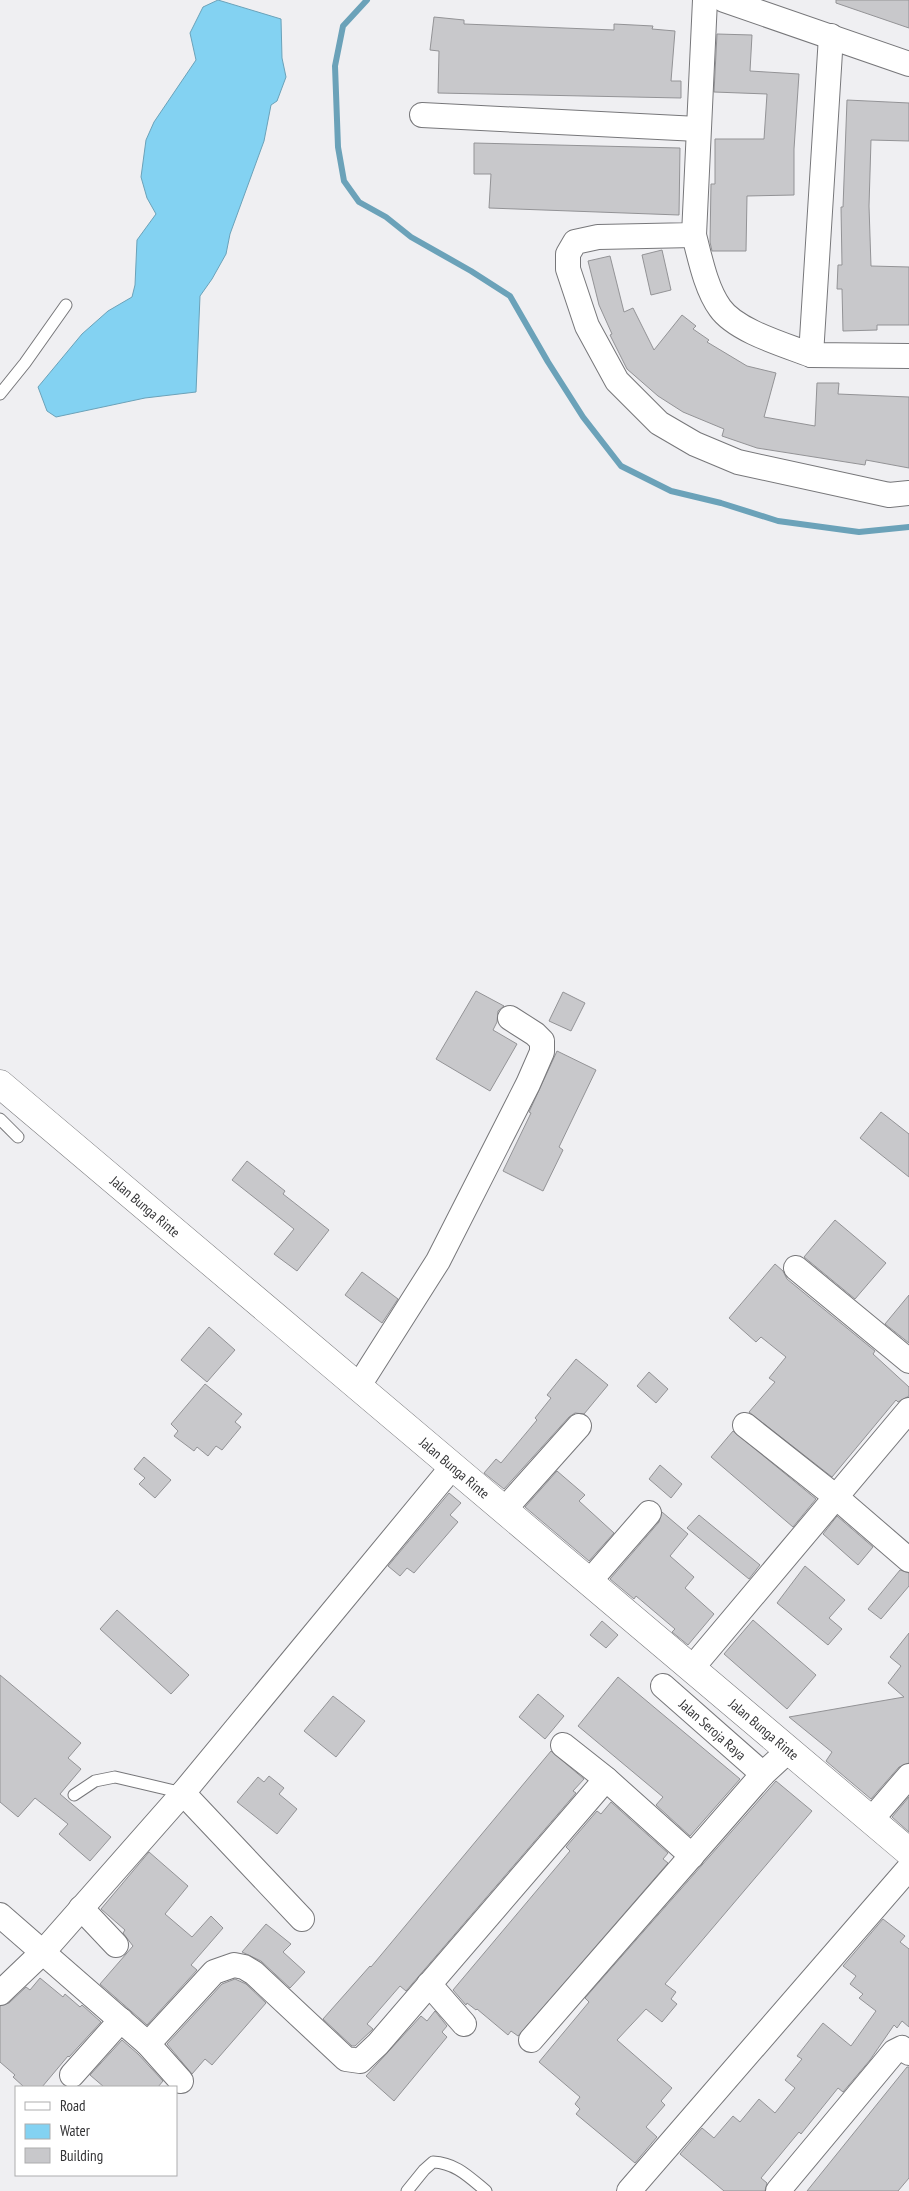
<svg xmlns="http://www.w3.org/2000/svg" width="909" height="2191" font-family="'PT Sans Narrow',sans-serif">
<style>
.water{fill:#83d2f2;stroke:#6ba2b9}
.lines{fill:none;stroke-linecap:round;stroke-linejoin:round}
.stream{stroke:#6ba2b9;stroke-width:6}
.building{fill:#c8c8cb;stroke:#939396}
.lane-casing{stroke:#77777a;stroke-width:13}
.street-casing{stroke:#77777a;stroke-width:26}
.secondary-casing{stroke:#77777a;stroke-width:29}
.lane{stroke:#fff;stroke-width:11}
.street{stroke:#fff;stroke-width:24}
.secondary{stroke:#fff;stroke-width:28}
.labels{text-anchor:middle;dominant-baseline:central;stroke-width:4;stroke-linejoin:round;paint-order:stroke}
.street-label{font-size:14px;fill:#333335;stroke:#fff}
</style>
<rect width="100%" height="100%" fill="#efeff2"/>
<polygon class="water" points="218,0 281,19 282,58 286,77 277,101 271,105 264,141 230,234 226,254 212,279 200,296 196,392 145,398 56,417 47,411 38,387 82,334 108,311 132,297 135,285 137,240 156,214 147,198 141,177 146,140 154,122 196,60 190,33 203,7"/>
<g class="lines">
<polyline class="stream" points="367,0 343,26 335,66 338,147 344,181 359,202 386,217 411,237 471,271 510,296 548,362 583,417 621,466 671,491 721,503 778,521 859,532 909,527"/>
</g>
<g class="building">
<polygon points="836,0 909,0 909,28 836,3"/>
<polygon points="434,17 464,20 464,24 614,30 614,24 653,26 652,29 675,31 671,81 681,81 681,98 438,93 439,51 430,50"/>
<polygon points="717,34 752,35 750,71 799,74 794,149 794,195 747,196 746,251 712,251 710,242 711,184 715,184 715,139 764,139 767,94 714,92"/>
<polygon points="847,100 909,103 909,141 871,140 869,206 871,266 909,267 909,325 877,325 877,330 843,331 842,289 837,289 838,265 842,265 841,207 843,207"/>
<polygon points="474,143 680,148 679,215 489,208 491,174 474,174"/>
<polygon points="662,250 671,290 651,295 642,255"/>
<polygon points="610,256 624,312 633,308 654,350 682,315 696,326 693,329 709,340 707,342 747,366 776,373 764,417 815,426 817,383 839,383 838,394 909,397 909,468 866,460 865,465 757,448 722,436 724,429 683,412 658,396 627,369 610,335 612,334 599,305 588,261"/>
<polygon points="476,991 504,1006 498,1011 497,1022 493,1030 517,1044 490,1091 436,1059"/>
<polygon points="563,992 585,1003 571,1031 549,1021"/>
<polygon points="557,1051 596,1070 559,1147 563,1150 543,1191 503,1171 531,1113 529,1112"/>
<polygon points="881,1112 909,1134 909,1177 860,1138"/>
<polygon points="247,1161 285,1191 283,1194 329,1230 297,1271 274,1254 294,1229 232,1180"/>
<polygon points="835,1220 886,1263 855,1299 804,1257"/>
<polygon points="775,1264 783,1271 787,1279 875,1351 873,1354 909,1387 909,1396 898,1402 896,1400 832,1477 749,1412 775,1382 769,1378 786,1357 761,1337 756,1342 729,1318"/>
<polygon points="362,1272 398,1299 382,1323 345,1295"/>
<polygon points="909,1295 909,1343 885,1324"/>
<polygon points="209,1327 235,1350 207,1382 181,1360"/>
<polygon points="576,1359 608,1385 584,1414 575,1413 569,1417 504,1489 484,1473 496,1459 501,1463 537,1420 535,1418 551,1398 547,1395"/>
<polygon points="649,1372 668,1389 656,1403 637,1386"/>
<polygon points="205,1384 242,1414 235,1422 241,1427 222,1450 216,1446 208,1456 197,1447 194,1451 174,1436 178,1431 171,1424"/>
<polygon points="733,1431 816,1499 793,1527 711,1457"/>
<polygon points="144,1457 171,1480 155,1498 139,1484 145,1478 134,1469"/>
<polygon points="660,1465 682,1484 671,1498 649,1479"/>
<polygon points="557,1471 585,1495 579,1501 614,1533 589,1561 525,1507"/>
<polygon points="449,1493 461,1503 450,1515 458,1522 414,1573 407,1568 400,1576 388,1566"/>
<polygon points="662,1512 688,1534 670,1556 694,1577 685,1588 714,1614 688,1645 672,1632 675,1629 636,1596 634,1599 610,1579 659,1522"/>
<polygon points="699,1515 760,1565 749,1579 687,1528"/>
<polygon points="837,1516 873,1547 858,1565 823,1534"/>
<polygon points="805,1566 845,1600 829,1618 842,1629 828,1645 777,1603"/>
<polygon points="900,1570 909,1573 909,1586 881,1619 868,1609"/>
<polygon points="117,1610 189,1675 171,1694 100,1629"/>
<polygon points="753,1620 816,1675 787,1709 724,1654"/>
<polygon points="602,1621 618,1635 606,1648 590,1635"/>
<polygon points="909,1633 909,1763 899,1767 871,1799 826,1761 832,1752 789,1717 904,1697 888,1683 901,1666 890,1657"/>
<polygon points="0,1675 81,1743 68,1758 81,1769 60,1794 111,1837 90,1861 59,1834 68,1824 35,1798 18,1817 0,1802"/>
<polygon points="618,1677 740,1779 690,1836 656,1805 663,1797 578,1726"/>
<polygon points="538,1694 564,1716 545,1739 519,1717"/>
<polygon points="333,1696 365,1721 336,1757 304,1731"/>
<polygon points="551,1751 584,1779 573,1791 576,1793 406,1991 400,1986 367,2024 373,2029 355,2046 352,2046 323,2019 370,1966 371,1967"/>
<polygon points="269,1776 284,1788 279,1794 297,1809 277,1834 237,1802 258,1777 264,1782"/>
<polygon points="776,1781 812,1811 665,1984 676,1992 671,1999 677,2004 662,2022 646,2009 617,2040 672,2088 661,2101 665,2105 646,2127 657,2137 635,2163 576,2114 580,2109 575,2104 580,2097 539,2062 589,2002 585,1998"/>
<polygon points="909,1797 909,1832 892,1817"/>
<polygon points="611,1802 668,1853 663,1859 668,1863 518,2036 511,2031 508,2035 477,2009 476,2010 467,2003 466,2005 453,1990 570,1851 566,1847 597,1811 601,1814"/>
<polygon points="149,1852 188,1886 165,1914 192,1937 211,1916 223,1928 191,1965 197,1970 147,2025 100,1984 133,1946 123,1933 125,1930 101,1909"/>
<polygon points="883,1919 905,1936 900,1942 909,1949 909,2027 902,2021 897,2028 894,2025 870,2060 843,2092 838,2088 801,2134 799,2132 761,2178 767,2183 765,2191 724,2191 680,2154 702,2128 714,2138 733,2116 740,2122 759,2099 775,2113 795,2088 785,2080 802,2059 797,2056 823,2023 851,2046 876,2011 859,1998 863,1994 850,1984 856,1976 843,1966"/>
<polygon points="266,1924 291,1944 283,1952 305,1972 290,1988 261,1961 242,1952"/>
<polygon points="40,1978 63,1997 65,1994 80,2007 82,2005 101,2022 69,2057 68,2056 42,2087 24,2087 13,2077 15,2075 0,2062 0,2006 9,2003 26,1987 30,1990"/>
<polygon points="235,1979 246,1984 266,2003 212,2065 205,2059 192,2074 167,2044 222,1984"/>
<polygon points="435,2011 447,2026 442,2032 447,2037 394,2101 366,2076 421,2016 427,2021"/>
<polygon points="122,2040 138,2054 163,2081 158,2087 104,2087 90,2075"/>
<polygon points="907,2067 909,2067 909,2178 898,2191 807,2191"/>
</g>
<g class="lines">
<defs>
<g id="lane">
<polyline points="0,394 25,363 66,305"/>
<polyline points="0,1119 18,1137"/>
<polyline points="74,1795 95,1781 115,1777 183,1793"/>
<path d="M407,2191L424,2170L433,2162C456,2163 469,2177 486,2191"/>
</g>
<g id="street">
<polyline points="705,0 694,235 598,237 575,242 568,254 568,269 587,326 617,381 659,423 695,444 738,462 889,495 909,493"/>
<polyline points="724,0 909,64"/>
<polyline points="831,36 811,355 909,356"/>
<polyline points="422,115 698,129"/>
<path d="M694,235C700,258 706,289 720,308C736,331 785,345 811,355"/>
<polyline points="796,1268 909,1361"/>
<polyline points="358,1387 438,1261 528,1084 542,1052 542,1041 535,1034 510,1018"/>
<polyline points="745,1425 836,1497 909,1560"/>
<polyline points="504,1510 579,1426"/>
<polyline points="589,1582 649,1513"/>
<polyline points="692,1668 909,1410"/>
<path id="s1" d="M663,1686L763,1774"/>
<polyline points="563,1745 606,1779 692,1856"/>
<polyline points="183,1793 302,1919"/>
<polyline points="871,1820 909,1776"/>
<polyline points="81,1908 116,1945"/>
<polyline points="0,1915 148,2044 181,2081"/>
<polyline points="429,1984 464,2024"/>
<polyline points="0,1993 43,1952 183,1793 453,1466"/>
<polyline points="531,2040 763,1774 789,1750"/>
<polyline points="148,2044 214,1972 234,1965 244,1967 254,1973 346,2059 360,2061 378,2044 606,1779"/>
<polyline points="72,2075 121,2020"/>
<polyline points="629,2191 909,1868"/>
<polyline points="778,2191 894,2052 902,2048 909,2053"/>
</g>
<g id="secondary">
<path id="s2" d="M0,1084L909,1852"/>
</g>
</defs>
<use href="#lane" class="lane-casing"/>
<use href="#street" class="street-casing"/>
<use href="#secondary" class="secondary-casing"/>
<use href="#lane" class="lane"/>
<use href="#street" class="street"/>
<use href="#secondary" class="secondary"/>
</g>
<g class="labels">
<g class="street-label">
<text stroke="none"><textPath href="#s2" startOffset="190">Jalan Bunga Rinte</textPath></text>
<text stroke="none"><textPath href="#s2" startOffset="595">Jalan Bunga Rinte</textPath></text>
<text stroke="none"><textPath href="#s2" startOffset="1000">Jalan Bunga Rinte</textPath></text>
<text stroke="none"><textPath href="#s1" startOffset="66">Jalan Seroja Raya</textPath></text>
</g>
</g>
<rect x="15" y="2086" width="162" height="90" fill="#ffffff" stroke="#adadae"/>
<rect x="25" y="2102" width="25" height="8" fill="#ffffff" stroke="#adadae"/>
<text x="60" y="2111" font-size="15" fill="#333335">Road</text>
<rect x="25" y="2124" width="25" height="15" fill="#83d2f2" stroke="#adadae"/>
<text x="60" y="2136" font-size="15" fill="#333335">Water</text>
<rect x="25" y="2148" width="25" height="15" fill="#c8c8cb" stroke="#adadae"/>
<text x="60" y="2161" font-size="15" fill="#333335">Building</text>
</svg>
